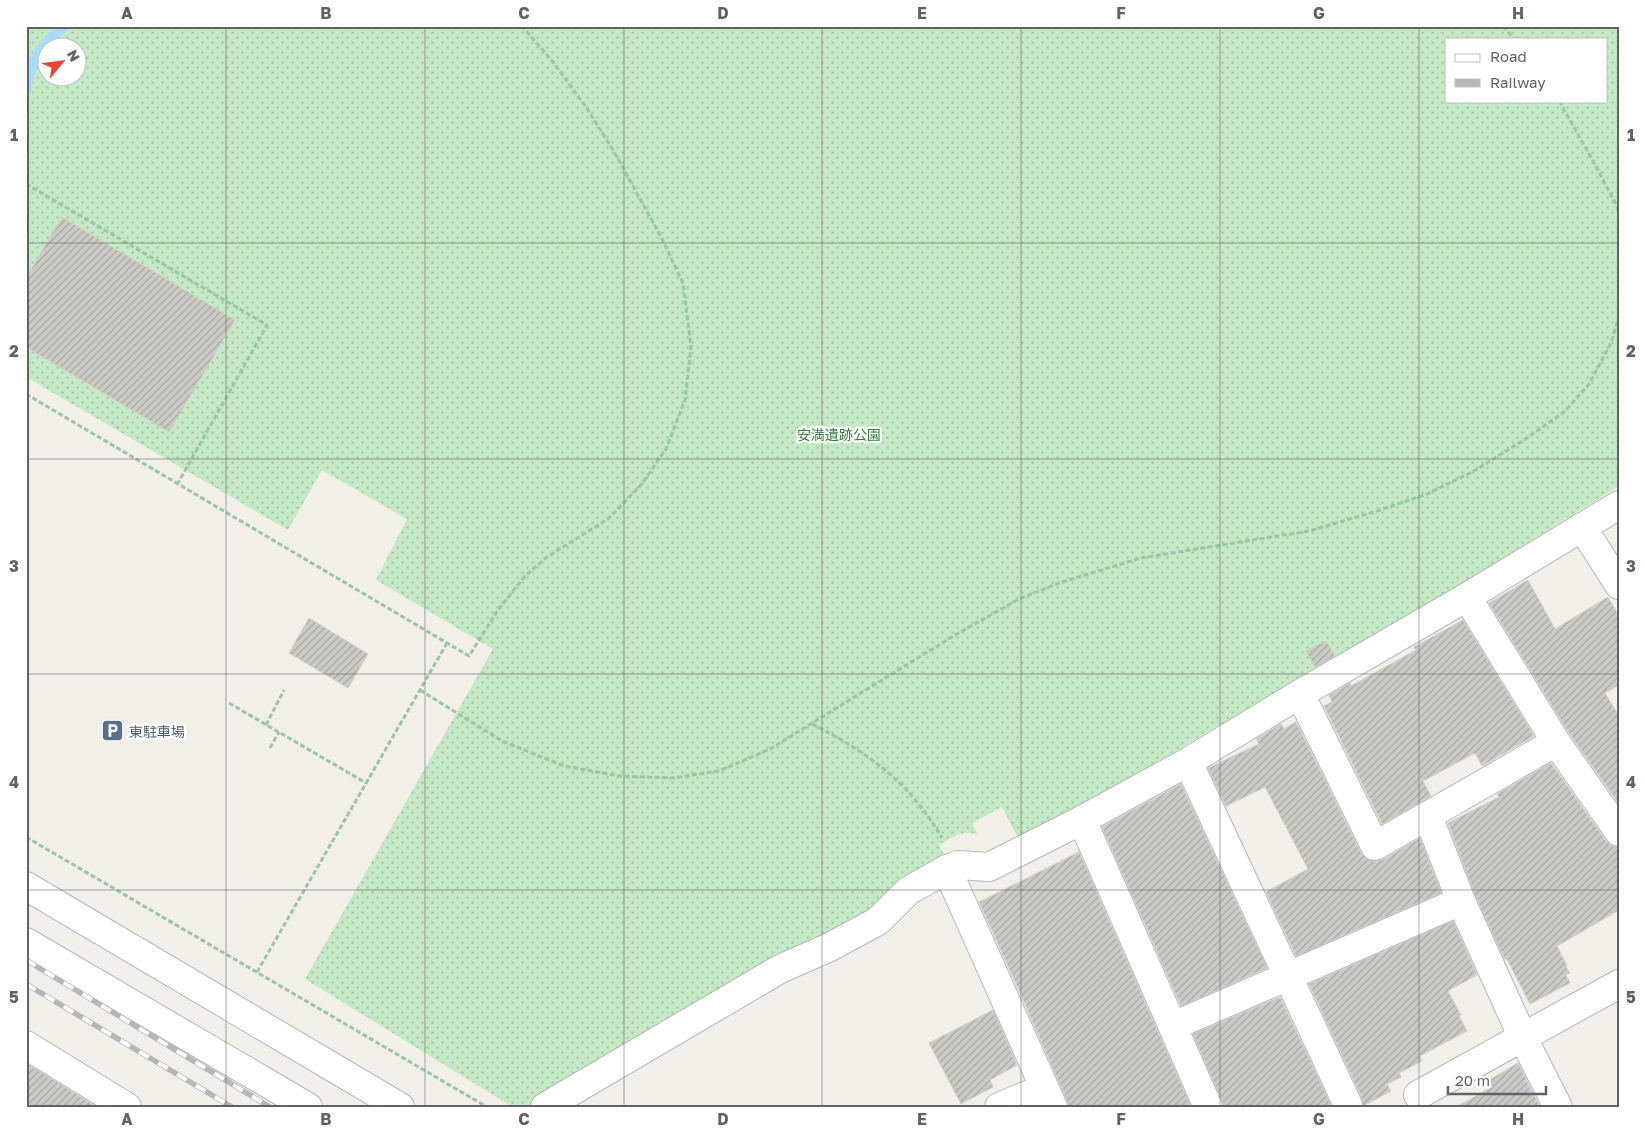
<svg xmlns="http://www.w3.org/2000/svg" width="1645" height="1133" font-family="'Golos Text','Noto Sans JP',sans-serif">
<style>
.grass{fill:url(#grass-dots);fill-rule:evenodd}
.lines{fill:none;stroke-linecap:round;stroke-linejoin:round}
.stream{stroke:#aadaff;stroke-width:10}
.building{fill:url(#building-hatch);stroke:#d6d1c6}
.minor-casing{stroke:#b5b8bc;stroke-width:30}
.tertiary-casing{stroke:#b5b8bc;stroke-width:30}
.path{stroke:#9cc7a9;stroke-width:3;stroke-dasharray:5 2.5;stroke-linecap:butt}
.minor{stroke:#fff;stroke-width:28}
.tertiary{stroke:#fff;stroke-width:28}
.rail-casing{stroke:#b6b7b8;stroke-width:5.5}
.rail{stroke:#fff;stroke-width:4;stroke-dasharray:11;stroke-linecap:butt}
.grid{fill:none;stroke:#5f6368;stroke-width:1;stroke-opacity:0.55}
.labels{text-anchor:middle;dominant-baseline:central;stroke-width:4.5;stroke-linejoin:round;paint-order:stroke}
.park-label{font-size:14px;fill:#348238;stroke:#fff}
.service-label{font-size:14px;fill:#4e5e75;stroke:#fff;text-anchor:start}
.neatline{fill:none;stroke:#5f6368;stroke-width:2}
.grid-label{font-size:16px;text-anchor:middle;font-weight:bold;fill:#5f6368}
</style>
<defs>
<pattern id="grass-dots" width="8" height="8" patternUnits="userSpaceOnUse" patternTransform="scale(1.25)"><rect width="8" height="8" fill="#c5e8c5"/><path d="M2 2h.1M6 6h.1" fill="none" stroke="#a3c0a4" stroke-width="1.8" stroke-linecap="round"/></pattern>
<pattern id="building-hatch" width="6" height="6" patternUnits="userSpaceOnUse" patternTransform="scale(1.25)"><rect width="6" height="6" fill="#cccac5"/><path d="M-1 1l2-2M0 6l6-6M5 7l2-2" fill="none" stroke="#a9a8a4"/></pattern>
</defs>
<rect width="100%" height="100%" fill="#f1efe8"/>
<path class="grass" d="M26,26H1619V486L1472,577L1104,793L1018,838L1002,807L972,823L978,835C963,829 951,838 939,845L947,860L883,908L534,1107H513L305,979L493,649L376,580L407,519L322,470L288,530L26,377ZM1446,39H1606V101H1446ZM48,48H78V78H48Z"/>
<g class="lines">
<path class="stream" d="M26,89C30,61 42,42 65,26"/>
</g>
<g class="building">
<polygon points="62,217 235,320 169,432 26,347 26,278"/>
<polygon points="1528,580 1555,629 1608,597 1619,616 1619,685 1605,693 1619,716 1619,804 1569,733 1489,603"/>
<polygon points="309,618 368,654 348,688 289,653"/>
<polygon points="1463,620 1534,736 1482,766 1475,753 1423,781 1431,796 1382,824 1324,706 1332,702 1329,695 1350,683 1351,686 1416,650 1414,647"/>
<polygon points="1326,641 1335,656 1315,667 1306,651"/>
<polygon points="1296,722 1361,853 1367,859 1375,862 1382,860 1420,838 1441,893 1296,956 1266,892 1308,869 1265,787 1226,806 1208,768 1259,744 1256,739 1281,724 1284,729"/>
<polygon points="1551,763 1606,841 1612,846 1619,847 1619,910 1557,946 1567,966 1566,967 1570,973 1566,975 1570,983 1530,1004 1507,959 1505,960 1475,895 1448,823 1499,797 1497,794"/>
<polygon points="1181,784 1267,968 1181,1006 1102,827"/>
<polygon points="1079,852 1191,1107 1068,1107 1067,1101 1018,988 979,902"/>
<polygon points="1453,921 1477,975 1448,991 1461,1015 1459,1016 1467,1031 1420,1056 1422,1061 1399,1073 1401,1077 1387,1084 1391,1091 1363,1106 1362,1098 1309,984"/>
<polygon points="1280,997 1332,1107 1223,1107 1222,1101 1193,1034"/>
<polygon points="993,1010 1017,1065 990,1080 993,1087 961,1104 929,1043"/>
<polygon points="26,1063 97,1107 26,1107"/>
<polygon points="1518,1063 1540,1107 1456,1107 1492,1087 1489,1080"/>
</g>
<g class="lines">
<defs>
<g id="minor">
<polyline points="1582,527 1619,585"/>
<polyline points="1467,597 1556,742 1619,832"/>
<polyline points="1300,694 1375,846 1556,742"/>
<polyline points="1188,762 1348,1105"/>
<polyline points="1428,816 1461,901 1523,1038 1558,1107"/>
<polyline points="1082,820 1208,1107"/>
<polyline points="947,869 1053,1107"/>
<polyline points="26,942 308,1107"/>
<polyline points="1173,1026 1461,901"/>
<polyline points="26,1045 127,1107"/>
<polyline points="1418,1095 1619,984"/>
<polyline points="545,1107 780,969 830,947 878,921 908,891 947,869 958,865 989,867 1082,820 1188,762 1300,694 1467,597 1619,505"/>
<polyline points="999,1107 1044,1088"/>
</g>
<polyline id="tertiary" points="26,886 400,1107"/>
</defs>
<use href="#minor" class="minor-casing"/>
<use href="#tertiary" class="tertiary-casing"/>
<g class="path">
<polyline points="1503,26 1514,39"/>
<polyline points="1559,101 1592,159 1617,206 1619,216"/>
<polyline points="26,184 267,325 178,483"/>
<polyline points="26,394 469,656 498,610 525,576 547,557 608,519 641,485 666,449 685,400 691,347 683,283 660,235 613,150 586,107 553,62 522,26"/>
<polyline points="420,690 502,741 564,766 620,776 672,778 719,771 770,749 955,635 1019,599 1059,583 1141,558 1309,531 1377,511 1427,494 1474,471 1527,438 1564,412 1589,384 1611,343 1619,316"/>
<polyline points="229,703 366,783"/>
<path d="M812,724C869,753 909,782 942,838"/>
<polyline points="266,725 284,690"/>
<polyline points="270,748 279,732"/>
<polyline points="26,837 487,1107"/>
<polyline points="257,972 447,643"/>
</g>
<use href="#minor" class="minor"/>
<use href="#tertiary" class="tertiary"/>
<defs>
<g id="rail">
<polyline points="26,960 270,1107"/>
<polyline points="26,984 232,1107"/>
</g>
</defs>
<use href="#rail" class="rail-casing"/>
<use href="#rail" class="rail"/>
</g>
<path class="grid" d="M226,26V1107M425,26V1107M624,26V1107M822,26V1107M1021,26V1107M1220,26V1107M1419,26V1107M26,243H1619M26,459H1619M26,674H1619M26,890H1619"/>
<defs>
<symbol id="parking-square" viewBox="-11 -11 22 22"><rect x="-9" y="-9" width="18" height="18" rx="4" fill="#5c6f8a" stroke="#fff"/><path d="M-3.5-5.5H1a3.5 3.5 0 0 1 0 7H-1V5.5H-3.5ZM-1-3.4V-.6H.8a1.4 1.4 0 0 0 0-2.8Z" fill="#fff"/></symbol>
</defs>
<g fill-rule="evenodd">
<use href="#parking-square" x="100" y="718" width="25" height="25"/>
</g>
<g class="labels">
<g class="park-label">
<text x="839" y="434">安満遺跡公園</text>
</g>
<g class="service-label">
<text x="129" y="731">東駐車場</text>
</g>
</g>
<rect width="1645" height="1133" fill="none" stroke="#ffffff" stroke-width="55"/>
<rect x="1445" y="38" width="162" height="65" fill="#ffffff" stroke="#bfc1c3"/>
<rect x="1455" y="54" width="25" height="8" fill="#ffffff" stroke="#bfc1c3"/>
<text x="1490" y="62" font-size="15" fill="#5f6368">Road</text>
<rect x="1455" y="79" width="25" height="8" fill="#b6b7b8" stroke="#bfc1c3"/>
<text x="1490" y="88" font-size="15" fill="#5f6368">Railway</text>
<g transform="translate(62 62) rotate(61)"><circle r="24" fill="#ffffff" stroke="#bfc1c3"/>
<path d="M0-4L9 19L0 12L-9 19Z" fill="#ea4335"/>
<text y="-8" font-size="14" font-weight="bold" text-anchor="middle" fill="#5f6368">N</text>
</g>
<path d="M1448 1086v8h98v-8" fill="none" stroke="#5f6368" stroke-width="2.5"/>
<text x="1455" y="1086" font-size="15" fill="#5f6368" stroke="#ffffff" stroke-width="4" paint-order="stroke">20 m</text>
<rect x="28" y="28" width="1590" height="1078" class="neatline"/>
<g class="grid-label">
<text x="127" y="19">A</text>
<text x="326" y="19">B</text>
<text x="524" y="19">C</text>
<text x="723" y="19">D</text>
<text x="922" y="19">E</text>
<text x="1121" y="19">F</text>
<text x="1319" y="19">G</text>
<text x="1518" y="19">H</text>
<text x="14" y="141">1</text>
<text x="1631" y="141">1</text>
<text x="14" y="357">2</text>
<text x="1631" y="357">2</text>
<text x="14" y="572">3</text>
<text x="1631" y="572">3</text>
<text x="14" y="788">4</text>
<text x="1631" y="788">4</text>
<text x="14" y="1003">5</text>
<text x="1631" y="1003">5</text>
<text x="127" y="1125">A</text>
<text x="326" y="1125">B</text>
<text x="524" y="1125">C</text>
<text x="723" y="1125">D</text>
<text x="922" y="1125">E</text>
<text x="1121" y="1125">F</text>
<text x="1319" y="1125">G</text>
<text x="1518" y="1125">H</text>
</g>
</svg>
